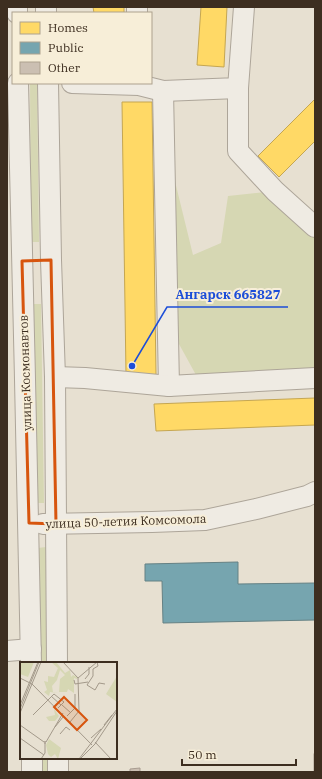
<svg xmlns="http://www.w3.org/2000/svg" width="322" height="779" font-family="'IBM Plex Serif',serif">
<style>
.green{fill:#d6d7b3}
.homes{fill:#ffd966;stroke:#c5a651}
.public{fill:#76a5af;stroke:#658184}
.building{fill:#cbbfb2;stroke:#a89c90}
.lines{fill:none;stroke-linecap:round;stroke-linejoin:round}
.minor-casing{stroke:#ada599;stroke-width:22}
.minor{stroke:#efebe3;stroke-width:20}
.marked{fill:none;stroke:#d7550e;stroke-width:3;stroke-linejoin:round}
.labels{text-anchor:middle;dominant-baseline:central;stroke-width:4;stroke-linejoin:round;paint-order:stroke}
.street-label{font-size:12px;fill:#3d2e20;stroke:#f7eed8}
.inset-road{fill:none;stroke:#a3998a;stroke-width:1}
.view{fill:#d7550e;fill-opacity:0.15;stroke:#d7550e;stroke-width:2}
.inset-edge{fill:none;stroke:#3d2e20;stroke-width:2}
.leader{fill:none;stroke:#1d4ed8;stroke-width:1.5}
.callout-dot{fill:#1d4ed8;stroke:#f7eed8;stroke-width:1.5}
.callout-label{font-size:13px;text-anchor:middle;font-weight:bold;fill:#1d4ed8;stroke:#f7eed8;stroke-width:4;stroke-linejoin:round;paint-order:stroke}
</style>
<rect width="100%" height="100%" fill="#e7e0d1"/>
<g class="green">
<polygon points="30,83 37,83 39,242 31,242"/>
<polygon points="171,165 193,255 221,243 228,196 275,191 315,234 315,373 196,375 168,324"/>
<polygon points="34,304 41,304 44,503 37,503"/>
<polygon points="46,547 47,663 39,663 38,548"/>
<polygon points="40,758 48,758 49,772 40,772"/>
</g>
<g class="homes">
<polygon points="93,7 124,7 124,13 94,13"/>
<polygon points="201,7 227,7 224,67 197,65"/>
<polygon points="315,99 315,141 279,177 258,156"/>
<polygon points="122,102 152,102 156,375 126,375"/>
<polygon points="315,398 315,425 156,431 154,404"/>
</g>
<polygon class="public" points="238,562 238,584 315,583 315,620 163,623 162,581 145,581 145,564"/>
<g class="building">
<rect x="314" y="754" width="1" height="18"/>
<polygon points="140,768 140,772 130,772 130,769"/>
</g>
<g class="lines">
<defs>
<g id="minor">
<polyline points="46,7 46,13"/>
<polyline points="137,7 137,13"/>
<polyline points="17,13 17,7"/>
<path d="M18,83C22,276 28,470 31,663"/>
<polyline points="48,83 51,260 55,377 57,663"/>
<polyline points="72,83 139,85 163,91 238,88 244,7"/>
<polyline points="238,88 238,151 275,191 315,227"/>
<polyline points="163,91 169,386"/>
<polyline points="55,377 85,378 169,386 315,378"/>
<polyline points="43,524 152,522 205,520 256,509 307,496 315,492"/>
<polyline points="7,651 31,649"/>
<polyline points="32,758 32,772"/>
<polyline points="58,758 58,772"/>
</g>
</defs>
<use href="#minor" class="minor-casing"/>
<use href="#minor" class="minor"/>
</g>
<path class="marked" d="M51,260L56,524L29,523L22,261Z"/>
<g class="labels">
<g class="street-label">
<text transform="translate(25 373) rotate(-92)">улица Космонавтов</text>
<text transform="translate(126 521) rotate(-2)">улица 50-летия Комсомола</text>
</g>
</g>
<g transform="translate(20 662)">
<rect width="97" height="97" fill="#e7e0d1"/>
<path d="M1,0H14L8,15L0,12ZM31,0H36L45,11L50,8L51,15L53,13L57,15V17L54,16V31L48,27L47,30H39L40,17L45,13L40,8L37,18L32,24L33,30L38,31L30,30L29,34L24,30L27,28L24,19L28,20V14L34,15L38,6ZM97,14V40L86,32ZM34,47L39,54L35,59H29L26,55L35,53ZM29,77L41,86L38,97L35,92L31,95L28,92L26,83Z" fill="#d6d7b3"/>
<path class="inset-road" d="M43,0L58,16M77,0L78,4L73,7V14L67,23L75,28L79,21L85,22M0,16L12,22L72,83M58,16L77,0M65,17L69,12V5M54,18L55,22L68,20M31,34L41,43M0,43L18,0M42,43L51,51M0,47L19,0M0,51L21,0M13,53L34,32L44,40L38,46M47,54L55,46V32M50,60L59,49L58,16M0,63L24,80M84,63L92,53M35,65L43,55M40,72L46,65L50,68M0,76L24,93M71,76L81,67M26,80L43,51M75,80L91,97M21,97L25,91V79V82M59,97L97,47M60,97L75,82L97,49"/>
<path class="view" d="M44,35L67,58L57,68L34,45Z"/>
<rect width="97" height="97" class="inset-edge"/>
</g>
<path class="leader" d="M132 366L167 307H288"/>
<circle class="callout-dot" cx="132" cy="366" r="4"/>
<g class="callout-label">
<text x="228" y="299">Ангарск 665827</text>
</g>
<rect width="322" height="779" fill="none" stroke="#3d2e20" stroke-width="16"/>
<rect x="12" y="12" width="140" height="72" fill="#f7eed8" stroke="#ada18e"/>
<rect x="20" y="22" width="20" height="12" fill="#ffd966" stroke="#ada18e"/>
<text x="48" y="32" font-size="12" fill="#3d2e20">Homes</text>
<rect x="20" y="42" width="20" height="12" fill="#76a5af" stroke="#ada18e"/>
<text x="48" y="52" font-size="12" fill="#3d2e20">Public</text>
<rect x="20" y="62" width="20" height="12" fill="#cbbfb2" stroke="#ada18e"/>
<text x="48" y="72" font-size="12" fill="#3d2e20">Other</text>
<path d="M182 759v6h114v-6" fill="none" stroke="#3d2e20" stroke-width="2"/>
<text x="188" y="759" font-size="12" fill="#3d2e20" stroke="#f7eed8" stroke-width="3" paint-order="stroke">50 m</text>
</svg>
